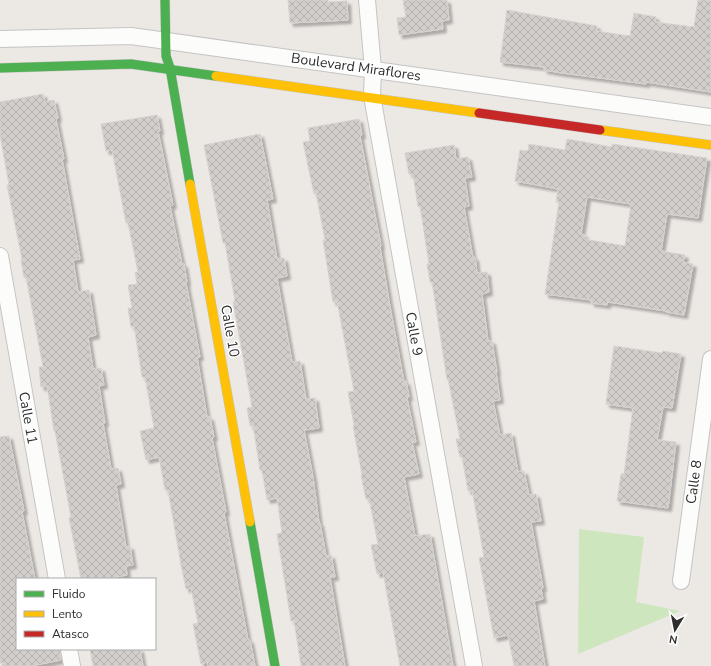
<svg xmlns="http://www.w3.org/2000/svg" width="711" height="666" font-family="'Nunito Sans',sans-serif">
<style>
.grass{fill:#cee6be}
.building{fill:url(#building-cross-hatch);stroke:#d7d4d0;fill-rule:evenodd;filter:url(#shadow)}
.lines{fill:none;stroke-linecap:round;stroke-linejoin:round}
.street-casing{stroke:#c5c4c5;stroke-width:18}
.fast-casing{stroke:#c5c4c5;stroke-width:10}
.slow-casing{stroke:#c5c4c5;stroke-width:10}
.jam-casing{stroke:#c5c4c5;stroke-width:10}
.street{stroke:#fcfcfb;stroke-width:16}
.fast{stroke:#4caf50;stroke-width:9}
.slow{stroke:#ffc107;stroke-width:9}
.jam{stroke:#c62828;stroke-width:9}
.labels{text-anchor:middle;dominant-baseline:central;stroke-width:3;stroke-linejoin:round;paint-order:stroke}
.street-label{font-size:14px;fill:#2e2e2e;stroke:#fff}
</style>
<defs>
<pattern id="building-cross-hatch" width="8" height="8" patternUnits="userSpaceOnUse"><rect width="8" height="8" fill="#d1cecb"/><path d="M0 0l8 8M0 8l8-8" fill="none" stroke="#b4b1af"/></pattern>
<filter id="shadow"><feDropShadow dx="3.5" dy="3.5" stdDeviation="1" flood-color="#0004"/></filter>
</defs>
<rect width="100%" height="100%" fill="#ece8e4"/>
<polygon class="grass" points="579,529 644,537 636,602 680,611 578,654"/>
<g class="building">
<polygon points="288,0 328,0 328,2 347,1 348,20 290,23"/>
<polygon points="403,0 447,0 449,20 442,21 443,29 399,35 397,18 406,17"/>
<polygon points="698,0 711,0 711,92 646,82 646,84 562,73 544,70 544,67 500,62 507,10 597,26 596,31 630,36 634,13 656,17 655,22 694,27"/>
<polygon points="43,94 45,102 54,100 58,118 56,119 64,159 62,159 80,259 73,260 78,292 89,290 96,335 88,337 93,369 101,368 104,385 99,386 105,423 103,423 111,469 118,468 121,484 116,485 126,547 130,546 133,565 126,566 127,575 105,579 81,579 69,518 71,517 55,431 54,431 47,386 41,387 39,367 43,367 26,277 24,278 21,260 22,259 7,185 9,185 0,135 0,102"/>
<polygon points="157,115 160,131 158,131 173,205 170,206 182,264 184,264 187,282 186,283 200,357 197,357 207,417 210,417 214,437 212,438 226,512 224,513 248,640 250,640 255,666 208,666 207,662 201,664 193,624 198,623 191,588 186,589 181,565 168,490 165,490 159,457 146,460 140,431 154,428 145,377 142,377 134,326 131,327 128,308 132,308 128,285 137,284 135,272 138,272 128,223 126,223 112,150 106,151 101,124"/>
<polygon points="359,119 362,135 360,136 381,246 380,247 389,301 404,382 406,381 409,397 407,398 416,442 412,442 419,474 404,477 415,536 430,534 453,666 400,666 383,572 377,574 371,545 378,544 369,498 366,499 361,475 362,475 353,426 354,425 348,392 354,391 337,301 333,302 323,240 325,240 316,193 314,194 303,142 310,141 308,128"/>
<polygon points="260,134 273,199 267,200 277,259 284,258 287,276 277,278 292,362 300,361 306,399 315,398 319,428 304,430 313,477 319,523 320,523 326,556 331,555 335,577 330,577 345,666 301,666 294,620 291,621 277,534 282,533 277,498 267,500 262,470 260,470 253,425 250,426 247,408 252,407 233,302 235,301 225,243 223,243 204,145"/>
<path d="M567,139L612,147V144L707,158L698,218L667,214L661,251L685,255L683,262L693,264L684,315L666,312V311L608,302L607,305L591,303V300L545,294L559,202H556L558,189L515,181L520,150L528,151L529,144L565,150ZM587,197L631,204L625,246L584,239L585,235L581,234Z"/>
<polygon points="454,145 456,159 468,157 472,177 465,178 469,206 464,207 473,258 475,257 477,273 487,272 489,292 482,294 488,341 492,341 497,372 496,372 500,400 493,401 500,435 511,433 518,472 524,471 529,495 536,494 541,521 531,522 543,588 541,589 543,599 534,601 545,666 514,666 508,635 494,638 479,558 484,557 472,490 468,491 462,457 460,457 456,439 460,439 448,379 447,380 432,282 430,282 427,264 429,264 420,206 418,207 413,174 409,174 405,153"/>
<polygon points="614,346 662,353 663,351 681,354 672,408 663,407 657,440 676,442 668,508 617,501 621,474 624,474 633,408 606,404"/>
<polygon points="9,436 24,511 22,512 35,579 17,579 17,649 60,649 61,660 31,666 5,666 4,663 0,663 0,437"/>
<polygon points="90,649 140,649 143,666 93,666"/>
</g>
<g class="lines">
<defs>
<g id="street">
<polyline points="367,0 373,69 372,96 474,666"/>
<polyline points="0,39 131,36 711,117"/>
<polyline points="0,256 57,579"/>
<polyline points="681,581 711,359"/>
<polyline points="69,649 72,666"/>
</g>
<g id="fast">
<polyline points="165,0 166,56 170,68 190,184"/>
<polyline points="0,68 131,64 216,76"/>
<polyline points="250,522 275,666"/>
</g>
<g id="slow">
<polyline points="216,76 479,113"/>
<polyline points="600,130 711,145"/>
<polyline points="190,184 250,522"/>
</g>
<polyline id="jam" points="479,113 600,130"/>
</defs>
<use href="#street" class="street-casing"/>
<use href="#fast" class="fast-casing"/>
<use href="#slow" class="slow-casing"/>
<use href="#jam" class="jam-casing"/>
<use href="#street" class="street"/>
<use href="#fast" class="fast"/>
<use href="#slow" class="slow"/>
<use href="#jam" class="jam"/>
</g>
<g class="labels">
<g class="street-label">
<text transform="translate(356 67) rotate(8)">Boulevard Miraflores</text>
<text transform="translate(230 331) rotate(80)">Calle 10</text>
<text transform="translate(414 334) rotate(80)">Calle 9</text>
<text transform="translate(28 418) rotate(80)">Calle 11</text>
<text transform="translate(694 482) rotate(-82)">Calle 8</text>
</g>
</g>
<rect x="16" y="578" width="140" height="72" fill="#ffffff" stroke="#ababab"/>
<rect x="24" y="591" width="20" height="6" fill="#4caf50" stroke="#ababab"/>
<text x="52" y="598" font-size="12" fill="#2e2e2e">Fluido</text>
<rect x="24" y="611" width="20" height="6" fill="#ffc107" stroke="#ababab"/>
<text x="52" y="618" font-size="12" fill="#2e2e2e">Lento</text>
<rect x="24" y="631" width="20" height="6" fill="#c62828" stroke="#ababab"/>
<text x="52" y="638" font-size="12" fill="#2e2e2e">Atasco</text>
<g transform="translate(675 630) rotate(190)" stroke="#ffffff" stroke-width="3" paint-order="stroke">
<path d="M0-3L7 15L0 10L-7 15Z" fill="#2e2e2e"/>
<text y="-6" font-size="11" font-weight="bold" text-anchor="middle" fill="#2e2e2e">N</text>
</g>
</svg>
